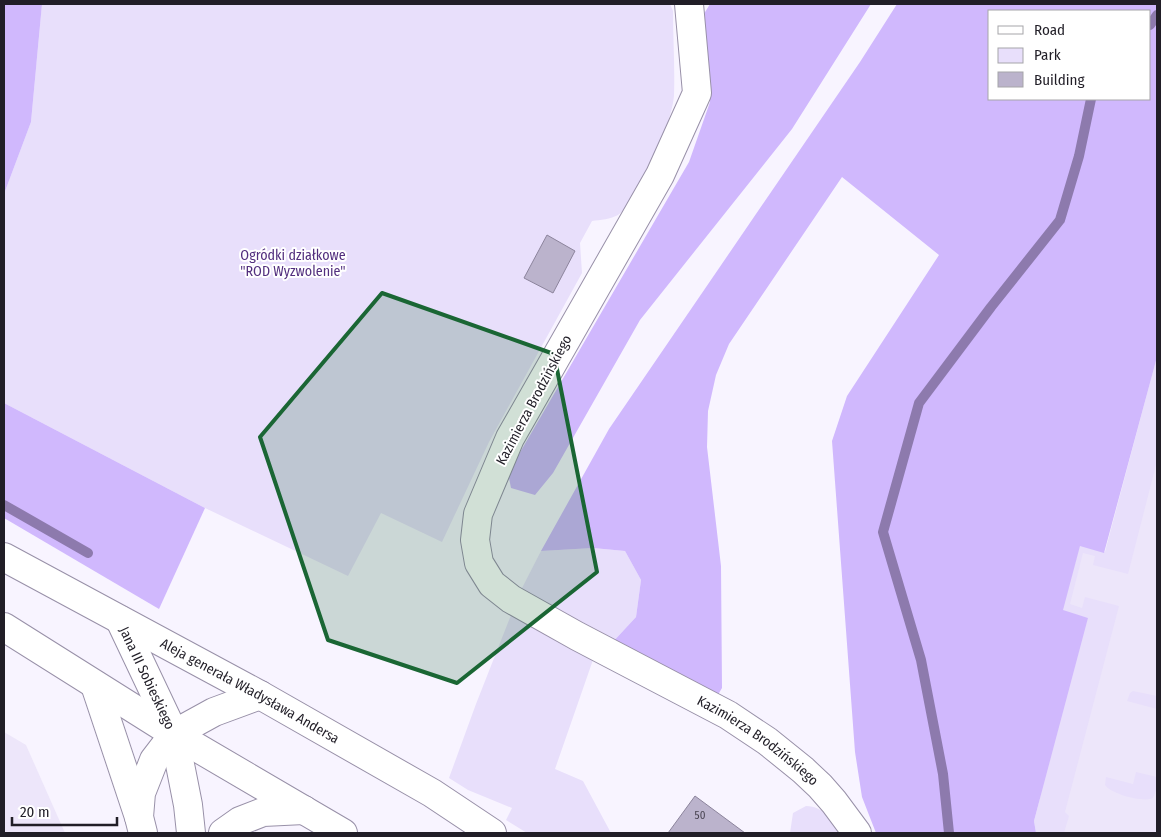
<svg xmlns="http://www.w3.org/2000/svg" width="1161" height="837" font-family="'Fira Sans Condensed',sans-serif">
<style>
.built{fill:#ede6fa}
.green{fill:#e8dffb}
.forest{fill:#d0b8fd;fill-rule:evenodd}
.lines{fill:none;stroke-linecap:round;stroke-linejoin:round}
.stream{stroke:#8d7aad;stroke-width:10}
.building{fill:#bbb3cc;stroke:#8c849c}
.minor-casing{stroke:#9890a8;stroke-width:30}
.secondary-casing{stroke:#9890a8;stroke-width:30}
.minor{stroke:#fff;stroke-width:28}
.secondary{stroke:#fff;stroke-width:28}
.marked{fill:#1a6634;fill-opacity:0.2;stroke:#1a6634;stroke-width:4;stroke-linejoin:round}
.labels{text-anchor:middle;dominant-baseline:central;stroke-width:4;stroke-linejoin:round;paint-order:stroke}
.number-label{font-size:11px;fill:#484350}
.park-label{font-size:14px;fill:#522f7e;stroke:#fff}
.street-label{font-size:14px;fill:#211e27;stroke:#fff}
</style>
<rect width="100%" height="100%" fill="#f8f4ff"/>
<g class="built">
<polygon points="1157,357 1157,833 1036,833 1062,611 1080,545 1105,552"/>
<polygon points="4,732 26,745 65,833 4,833"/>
</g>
<g class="green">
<path d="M42,4H670L673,11C673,39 675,67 674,95C673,120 639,202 618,215C611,219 600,220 592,221L580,243L582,273L489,442L442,542L381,513L348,576L205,508L4,403V194L31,122Z"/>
<polygon points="1157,357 1157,461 1128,574 1093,565 1095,556 1083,553 1070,604 1082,608 1085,597 1119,606 1065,812 1069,816 1064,833 1036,833 1034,821 1088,618 1062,611 1080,545 1105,552"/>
<polygon points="593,548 625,551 641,580 636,617 610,645 521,590 541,551"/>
<polygon points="513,610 594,657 555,769 583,781 611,833 527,833 506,820 512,808 468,790 449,778 476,704"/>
<polygon points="1133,691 1157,696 1157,709 1127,701 1130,693"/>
<path d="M1136,772L1157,777V788L1153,798C1144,803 1111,794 1105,785L1106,777L1133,784Z"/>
<path d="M806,806C824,806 831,820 840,833H790L793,813Z"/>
</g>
<g class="forest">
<polygon points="4,4 42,4 31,122 4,194"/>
<polygon points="710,4 871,4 792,129 640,320 553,473 535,495 511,488 508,473 689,162 710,102 702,17"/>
<path d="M897,4H1157V357L1104,553L1080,546L1063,610L1088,618L1034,821L1036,833H876L862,797L855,752L832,441L847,396L939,255L842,177L729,344L716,375L708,411L707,447L721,566L722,688L716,698L610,645L636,617L641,580L625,551L593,548L541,551L609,429L860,62ZM990,11H1150V99H990Z"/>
<polygon points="4,403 205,508 159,609 4,518"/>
</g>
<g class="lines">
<g class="stream">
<polyline points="1150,25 1157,15"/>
<polyline points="4,505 88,553"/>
<polyline points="949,833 943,774 921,660 883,532 919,403 991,307 1060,220 1079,156 1091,99"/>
</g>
</g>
<g class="building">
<polygon points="547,235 575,251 553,293 524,278"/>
<polygon points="695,796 745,833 668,833"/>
</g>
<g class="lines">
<defs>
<g id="minor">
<path id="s1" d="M689,4L697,93L660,175L510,438L478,514L475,540L479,563L492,584L511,599L577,636L728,715L767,741L803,770L820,786L834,802L857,833"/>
<path id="s2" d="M120,620L174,734L188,805L191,833"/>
<polyline points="143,833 139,817 141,793 154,760 174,734 214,712 260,695"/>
</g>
<g id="secondary">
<path id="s3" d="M4,557L260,695L432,793L492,833"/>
<polyline points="4,627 174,734 343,833"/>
<polyline points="95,685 139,817"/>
<polyline points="223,833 240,821 263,812 304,810"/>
</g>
</defs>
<use href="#minor" class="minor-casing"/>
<use href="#secondary" class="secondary-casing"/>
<use href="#minor" class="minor"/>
<use href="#secondary" class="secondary"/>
</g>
<path class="marked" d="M382,293L554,354L597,572L457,683L328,640L260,437Z"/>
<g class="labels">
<g class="number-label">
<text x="700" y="815">50</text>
</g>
<g class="park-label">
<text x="293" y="255">Ogródki działkowe<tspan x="293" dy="16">"ROD Wyzwolenie"</tspan></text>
</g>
<g class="street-label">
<text transform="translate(534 400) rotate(-62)">Kazimierza Brodzińskiego</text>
<text stroke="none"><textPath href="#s2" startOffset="64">Jana III Sobieskiego</textPath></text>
<text stroke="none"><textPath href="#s3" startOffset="280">Aleja generała Władysława Andersa</textPath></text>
<text stroke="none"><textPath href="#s1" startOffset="948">Kazimierza Brodzińskiego</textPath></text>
</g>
</g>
<rect width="1161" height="837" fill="none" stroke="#211e27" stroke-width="10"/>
<rect x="988" y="10" width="162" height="90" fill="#ffffff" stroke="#a6a5a9"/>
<rect x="998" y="26" width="25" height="8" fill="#ffffff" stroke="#a6a5a9"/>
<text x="1034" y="35" font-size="15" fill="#211e27">Road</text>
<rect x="998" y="48" width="25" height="15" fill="#e8dffb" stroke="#a6a5a9"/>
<text x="1034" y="60" font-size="15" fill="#211e27">Park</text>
<rect x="998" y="72" width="25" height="15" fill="#bbb3cc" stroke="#a6a5a9"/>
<text x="1034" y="85" font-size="15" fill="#211e27">Building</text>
<path d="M12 817v8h105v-8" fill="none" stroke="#211e27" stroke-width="2.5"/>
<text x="20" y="817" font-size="15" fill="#211e27" stroke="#ffffff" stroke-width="4" paint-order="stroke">20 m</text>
</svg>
